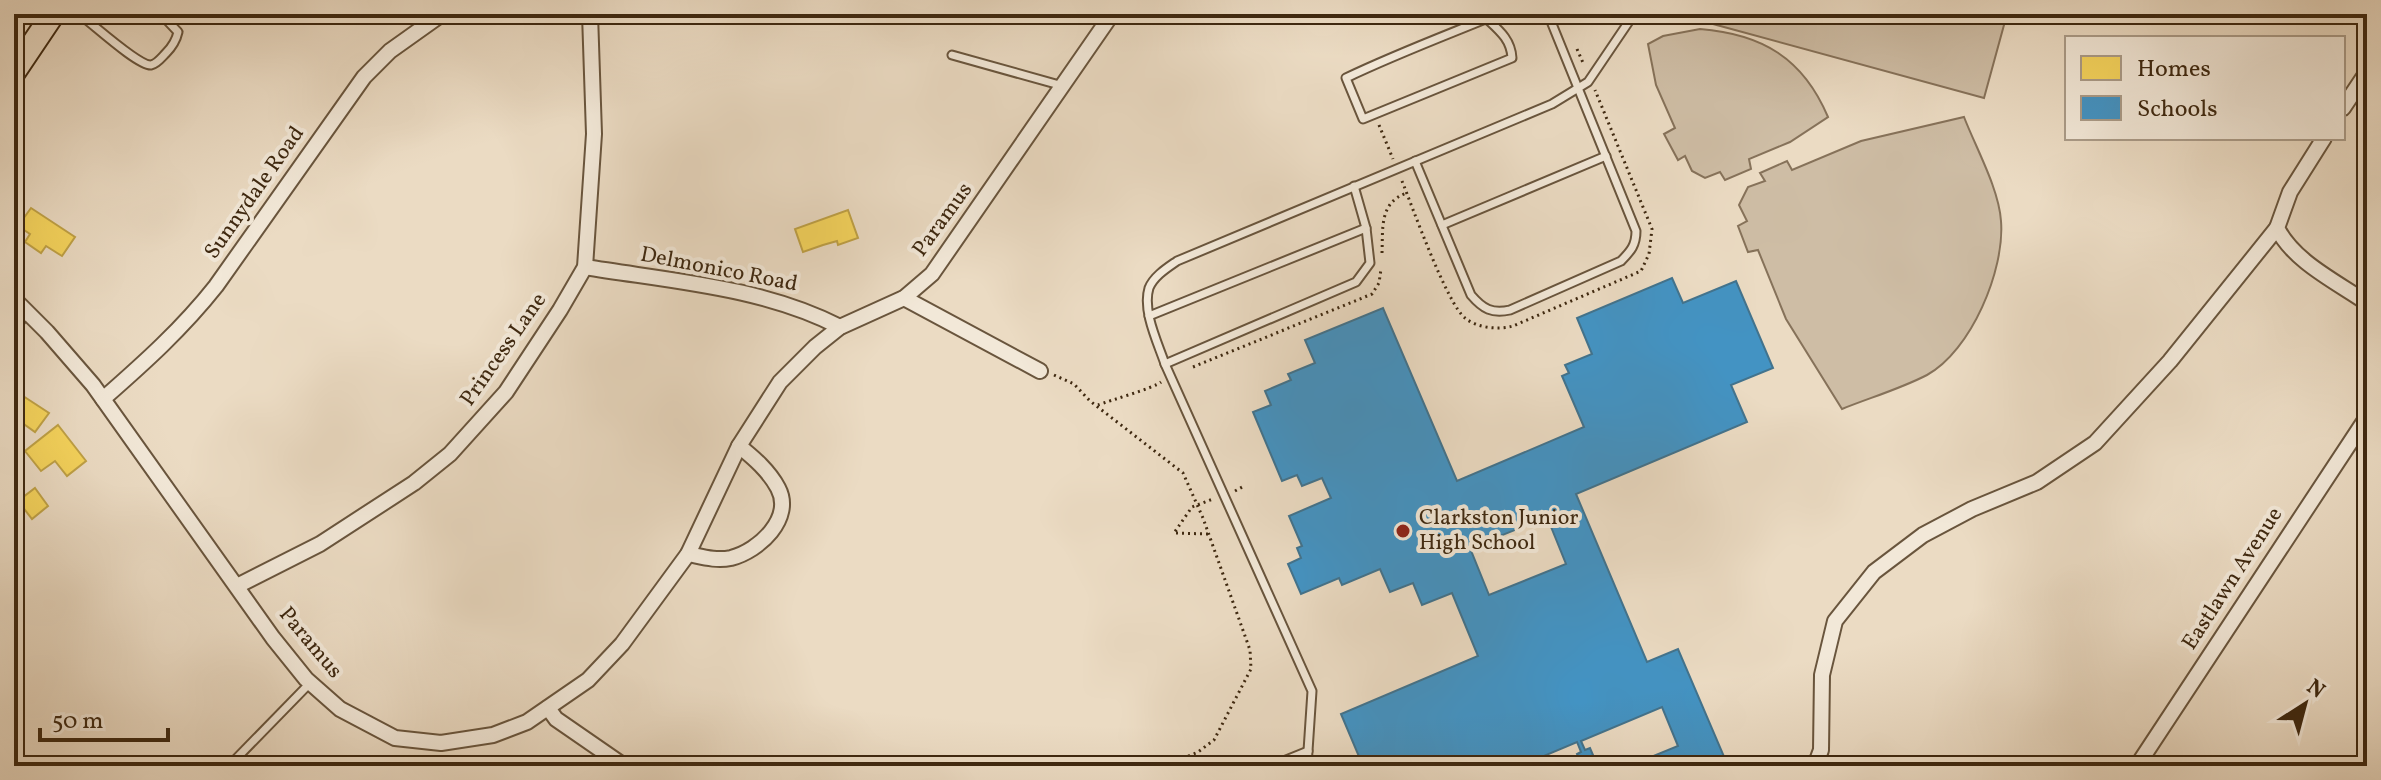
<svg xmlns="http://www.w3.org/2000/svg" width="2381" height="780" font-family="Vollkorn,serif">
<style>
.green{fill:#cebda5;stroke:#86725a;stroke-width:2}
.homes{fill:#f6d55c;stroke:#bfa145;stroke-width:2}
.schools{fill:#4393c3;stroke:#42738d;stroke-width:2;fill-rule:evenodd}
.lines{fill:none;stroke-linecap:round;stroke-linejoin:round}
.lane-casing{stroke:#69553d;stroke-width:11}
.street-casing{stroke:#69553d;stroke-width:18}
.primary-casing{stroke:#3e2810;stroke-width:26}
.path{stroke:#3e2810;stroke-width:3;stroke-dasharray:2 4;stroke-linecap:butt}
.lane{stroke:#f2e8d8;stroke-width:7}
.street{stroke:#f2e8d8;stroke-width:14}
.primary{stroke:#ebdbc3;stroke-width:22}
.poi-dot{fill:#8f2418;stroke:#f2e8d8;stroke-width:3}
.labels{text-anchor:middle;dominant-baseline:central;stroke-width:8;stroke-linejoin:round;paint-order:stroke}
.street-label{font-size:22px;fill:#3e2810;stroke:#f2e8d8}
.poi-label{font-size:22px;fill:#3e2810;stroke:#f2e8d8;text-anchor:start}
</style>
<rect width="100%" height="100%" fill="#ebdbc3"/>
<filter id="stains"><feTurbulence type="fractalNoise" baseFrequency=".0025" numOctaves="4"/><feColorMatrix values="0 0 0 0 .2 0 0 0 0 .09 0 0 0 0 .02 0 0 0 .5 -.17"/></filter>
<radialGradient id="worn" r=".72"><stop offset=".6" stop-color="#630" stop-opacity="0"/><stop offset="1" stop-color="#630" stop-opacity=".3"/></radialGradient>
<g class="green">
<polygon points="1716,14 2007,14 1984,98 1713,24"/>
<path d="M1700,29C1762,34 1803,58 1828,117L1790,142L1749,159L1751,169L1725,180L1720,172L1705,178L1692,171L1685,156L1678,160L1664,134L1675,128L1656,85L1648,44L1663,36Z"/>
<path d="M1964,117C1976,148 1999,189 2001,221C2005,270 1971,351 1927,375C1900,389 1869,398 1842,409L1786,319L1758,250L1748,252L1738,226L1747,221L1739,205L1748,187L1765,181L1760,173L1787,161L1792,170L1861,141Z"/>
</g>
<g class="homes">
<polygon points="31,208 75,237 62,256 46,246 41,253 25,242 30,234 18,226"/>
<polygon points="848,210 858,238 838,245 837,241 823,245 803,252 795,229"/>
<polygon points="20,394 49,413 35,432 14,417 14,403"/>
<polygon points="58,425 86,461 67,476 55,461 41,471 25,451"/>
<polygon points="35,488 48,506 32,519 18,501"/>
</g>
<path class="schools" d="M1672,278L1683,303L1736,281L1773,368L1731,385L1747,422L1576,494L1647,662L1678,649L1728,766H1629L1678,746L1662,707L1581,741L1585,750L1590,748L1596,762L1585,766H1582L1577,754L1581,752L1577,742L1527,763L1528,766H1489L1485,758L1467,766H1363L1341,714L1478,656L1452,593L1422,605L1413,583L1390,592L1380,569L1342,585L1339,578L1301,594L1288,564L1301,558L1297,548L1302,546L1289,516L1331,498L1322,478L1302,486L1297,475L1282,481L1253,412L1271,405L1265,391L1291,380L1288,374L1315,363L1305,340L1383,308L1457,481L1584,427L1562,376L1569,373L1565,365L1592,354L1577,318ZM1547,517L1566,564L1489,595L1470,548Z"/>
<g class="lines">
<defs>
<g id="lane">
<path d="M79,14C92,23 138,66 151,65C157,64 162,57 166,53C172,47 176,41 178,32L161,14"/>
<path d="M1487,19C1500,31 1511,40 1512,58L1363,119L1346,78C1396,54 1447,35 1498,14"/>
<polyline points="952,55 1063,86"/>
<path d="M1415,161L1471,295C1483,309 1492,314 1510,310L1621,261C1631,251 1636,245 1636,231L1548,14"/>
<polyline points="1442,225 1606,156"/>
<polyline points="1149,316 1366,228"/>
<polyline points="14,331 27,312"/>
<polyline points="1165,364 1356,282 1370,263 1366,228 1354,186"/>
<polyline points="229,766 311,682"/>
<polyline points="1271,766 1308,751"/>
<path d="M1307,766L1312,691L1165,364C1158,343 1142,311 1149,288C1154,276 1167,268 1177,261L1552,104L1588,82L1634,14"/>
</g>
<g id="street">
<polyline points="2343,108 2367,72"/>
<path d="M2324,138L2290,192L2277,228C2294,262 2337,282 2367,303"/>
<path d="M585,267C670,281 763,287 840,327"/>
<polyline points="904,298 1040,371"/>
<polyline points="14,299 47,332 93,385 273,638 306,679 340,709 395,738 441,743 493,735 527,722 588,680 622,644 688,554 739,446 780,382 815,347 840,327 904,298 932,274 1112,14"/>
<path d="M103,399C144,363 182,329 216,286L364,77L390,51L442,14"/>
<path d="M688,554C703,557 716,561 731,558C759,551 794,518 778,488C769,471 754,458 739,446"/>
<polyline points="237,586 320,544 414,483 450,454 506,392 560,310 585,267 594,134 590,14"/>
<polyline points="548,708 556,719 624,766"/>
<polyline points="1815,766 1821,750 1822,675 1835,621 1874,572 1923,535 1972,509 2037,482 2095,443 2170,361 2277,228"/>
<polyline points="2137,766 2367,417"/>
</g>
<polyline id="primary" points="14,72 53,14"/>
</defs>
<use href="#lane" class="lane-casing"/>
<use href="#street" class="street-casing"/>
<use href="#primary" class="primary-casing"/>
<g class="path">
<polyline points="1645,22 1651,14"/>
<polyline points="1577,49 1584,65"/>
<polyline points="1379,125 1393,159"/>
<path d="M1402,181C1412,206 1447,304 1465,318C1477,328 1498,330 1513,326L1641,271L1649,254L1652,229L1595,90"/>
<path d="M1382,253C1383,229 1379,202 1407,193"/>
<polyline points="1193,367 1372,294 1379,283 1381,269"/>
<polyline points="1054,375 1074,384 1090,401 1183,473 1203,518 1250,650 1251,669 1214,740 1198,752 1165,766"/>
<path d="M1098,405C1111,400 1154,388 1161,382"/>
<polyline points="1235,491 1244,486"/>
<polyline points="1208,534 1174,533 1192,507 1213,499"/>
</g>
<use href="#lane" class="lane"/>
<use href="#street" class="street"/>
<use href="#primary" class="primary"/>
</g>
<circle class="poi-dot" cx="1403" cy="531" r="8"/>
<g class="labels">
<g class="street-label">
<text transform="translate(255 193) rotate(-55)">Sunnydale Road</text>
<text transform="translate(943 220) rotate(-54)">Paramus</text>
<text transform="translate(719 270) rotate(11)">Delmonico Road</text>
<text transform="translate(504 350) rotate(-55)">Princess Lane</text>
<text transform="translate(2233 579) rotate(-57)">Eastlawn Avenue</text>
<text transform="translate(310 643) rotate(50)">Paramus</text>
</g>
<g class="poi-label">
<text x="1419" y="518">Clarkston Junior<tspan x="1419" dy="25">High School</tspan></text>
</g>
</g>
<rect width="2381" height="780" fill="none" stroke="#ebdbc3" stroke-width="48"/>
<rect x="16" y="16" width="2349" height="748" fill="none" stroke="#3e2810" stroke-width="4"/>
<rect x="24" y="24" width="2333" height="732" fill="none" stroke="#3e2810" stroke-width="2"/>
<rect x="2065" y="36" width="280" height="104" fill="#f2e8d8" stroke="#aa9b88" stroke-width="2"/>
<rect x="2081" y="56" width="40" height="24" fill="#f6d55c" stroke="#aa9b88" stroke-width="2"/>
<text x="2137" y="76" font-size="24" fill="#3e2810">Homes</text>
<rect x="2081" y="96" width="40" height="24" fill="#4393c3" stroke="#aa9b88" stroke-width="2"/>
<text x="2137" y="116" font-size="24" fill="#3e2810">Schools</text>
<g transform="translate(2305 704) rotate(36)" stroke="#f2e8d8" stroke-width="6" paint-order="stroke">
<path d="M0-6L14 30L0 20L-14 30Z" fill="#3e2810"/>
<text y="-12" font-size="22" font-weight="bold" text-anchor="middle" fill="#3e2810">N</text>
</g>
<path d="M40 728v12h128v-12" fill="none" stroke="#3e2810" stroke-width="4"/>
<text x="52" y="728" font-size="24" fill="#3e2810" stroke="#f2e8d8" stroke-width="6" paint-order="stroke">50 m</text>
<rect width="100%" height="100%" filter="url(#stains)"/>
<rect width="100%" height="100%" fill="url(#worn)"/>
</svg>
